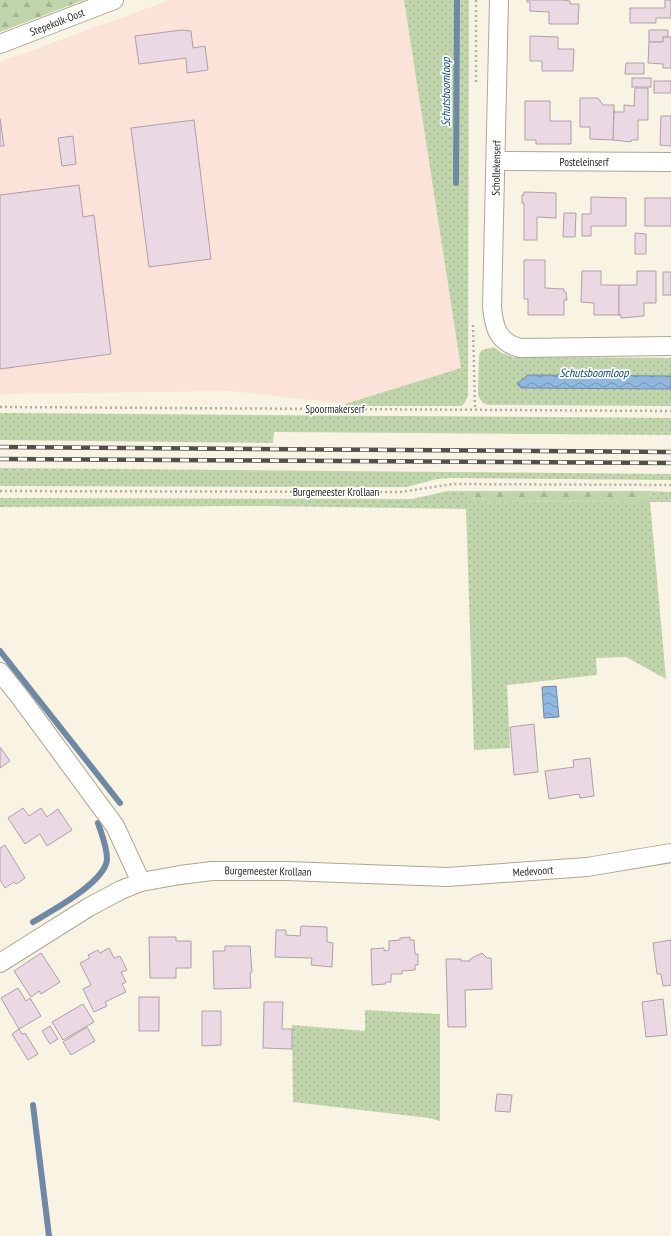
<svg xmlns="http://www.w3.org/2000/svg" width="671" height="1236" font-family="'PT Sans Narrow',sans-serif">
<style>
.industrial{fill:#fbe3d9}
.grass{fill:url(#grass-dots)}
.forest{fill:url(#forest-firs)}
.water{fill:url(#water-waves);stroke:#6f89a4}
.lines{fill:none;stroke-linecap:round;stroke-linejoin:round}
.stream{stroke:#6f89a4;stroke-width:6}
.building{fill:#ead9e2;stroke:#b09fa8}
.minor-casing{stroke:#aca797;stroke-width:20}
.path{stroke:#b1ad9f;stroke-width:2.5;stroke-dasharray:2 3;stroke-linecap:butt}
.minor{stroke:#fff;stroke-width:18}
.rail-casing{stroke:#535048;stroke-width:4.5}
.rail{stroke:#fff;stroke-width:3;stroke-dasharray:9;stroke-linecap:butt}
.labels{text-anchor:middle;dominant-baseline:central;stroke-width:3.5;stroke-linejoin:round;paint-order:stroke}
.street-label{font-size:11px;fill:#211f19;stroke:#fff}
.water-label{font-size:12px;font-style:italic;fill:#124c7d;stroke:#fff}
</style>
<defs>
<pattern id="grass-dots" width="8" height="8" patternUnits="userSpaceOnUse"><rect width="8" height="8" fill="#c0d5ac"/><path d="M2 2h.1M6 6h.1" fill="none" stroke="#a5b693" stroke-width="1.8" stroke-linecap="round"/></pattern>
<pattern id="forest-firs" width="22" height="20" patternUnits="userSpaceOnUse"><rect width="22" height="20" fill="#c0d5ac"/><path d="M5 1l3.5 6h-7zM16 11l3.5 6h-7z" fill="#a5b693"/></pattern>
<pattern id="water-waves" width="16" height="10" patternUnits="userSpaceOnUse"><rect width="16" height="10" fill="#90b7df"/><path d="M0 5q4-4 8 0t8 0" fill="none" stroke="#7594b4"/></pattern>
</defs>
<rect width="100%" height="100%" fill="#f8f3e2"/>
<polygon class="industrial" points="170,0 404,0 461,369 345,404 231,391 0,394 0,62"/>
<g class="grass">
<polygon points="404,0 469,0 468,396 464,404 461,406 345,406 345,404 461,368"/>
<polygon points="494,347 502,353 514,357 671,358 671,376 528,375 521,388 671,389 671,406 488,405 483,403 478,396 479,355 482,350"/>
<polygon points="0,413 671,418 671,435 274,432 273,443 0,440"/>
<polygon points="0,468 671,474 671,480 452,478 437,479 406,487 0,486"/>
<polygon points="448,491 466,491 466,501 650,502 649,491 671,492 671,502 650,502 666,679 626,657 596,658 597,675 507,685 510,748 474,750 466,509 268,506 0,507 0,498 5,498 400,499 412,499"/>
<polygon points="365,1010 440,1014 440,1121 429,1118 293,1102 292,1025 365,1031"/>
</g>
<g class="forest">
<polygon points="0,0 84,0 0,32"/>
<polygon points="466,491 649,491 650,502 466,501"/>
</g>
<g class="water">
<polygon points="528,375 671,376 671,389 521,388 517,384"/>
<polygon points="556,686 559,717 544,718 542,687"/>
</g>
<g class="lines">
<g class="stream">
<polyline points="456,183 457,0"/>
<polyline points="0,651 120,803"/>
<path d="M33,922C51,911 106,882 107,859C107,847 102,835 98,823"/>
<polyline points="33,1105 49,1236"/>
</g>
</g>
<g class="building">
<polygon points="527,0 563,0 570,1 570,4 579,4 578,24 549,24 549,12 530,11 530,2 527,2"/>
<polygon points="665,0 671,0 671,18 656,18 656,23 630,23 630,8 665,8"/>
<polygon points="182,30 191,31 193,48 205,46 208,70 187,73 186,58 139,64 135,36"/>
<polygon points="649,30 668,30 668,37 663,37 663,42 649,42"/>
<polygon points="530,36 558,37 558,49 574,49 573,71 542,71 542,61 530,61"/>
<polygon points="663,37 671,37 671,68 663,68 663,64 648,63 649,42 663,42"/>
<polygon points="626,63 644,63 644,74 625,74"/>
<rect x="632" y="78" width="19" height="9"/>
<rect x="654" y="81" width="17" height="12"/>
<polygon points="635,88 648,88 648,120 638,120 638,140 631,140 631,142 613,140 614,110 614,112 624,112 624,105 634,106"/>
<polygon points="580,98 598,98 603,105 614,105 613,140 590,139 590,127 580,127"/>
<polygon points="525,101 550,101 550,121 571,121 571,144 536,144 536,140 525,140"/>
<polygon points="661,116 671,116 671,146 660,145"/>
<polygon points="0,119 4,146 0,146"/>
<polygon points="194,120 211,259 149,267 131,128"/>
<polygon points="73,136 76,164 62,166 58,138"/>
<polygon points="79,185 83,217 94,215 111,354 0,369 0,195"/>
<polygon points="524,192 556,193 556,218 537,217 537,240 524,240 524,203 522,203 522,195 524,195"/>
<polygon points="591,197 626,198 626,226 591,226 591,236 582,236 582,214 591,214"/>
<rect x="645" y="198" width="26" height="28"/>
<polygon points="564,213 576,213 575,237 563,237"/>
<polygon points="635,233 646,234 646,254 635,254"/>
<polygon points="524,260 545,260 545,288 564,289 564,292 566,292 567,300 564,300 564,315 528,315 528,299 524,299"/>
<polygon points="582,271 601,271 601,285 619,285 619,315 594,315 594,303 581,302"/>
<polygon points="637,271 656,271 656,303 644,303 644,316 621,318 621,315 619,315 619,285 637,285"/>
<rect x="663" y="272" width="8" height="23"/>
<polygon points="534,724 538,772 514,775 510,727"/>
<polygon points="0,747 10,761 0,768"/>
<polygon points="590,758 594,796 580,798 579,794 549,799 545,771 574,767 573,760"/>
<polygon points="23,808 29,816 41,808 47,817 58,809 72,830 47,846 40,834 25,844 8,818"/>
<polygon points="5,845 25,878 18,883 16,884 14,882 5,888 0,880 0,848"/>
<polygon points="301,926 327,927 327,942 333,943 332,967 311,965 312,958 275,957 276,930 286,930 286,935 300,936"/>
<polygon points="149,937 176,937 176,941 191,941 191,968 176,968 176,978 150,978"/>
<polygon points="410,937 410,940 414,940 415,954 418,954 418,965 415,965 415,970 402,971 402,974 391,974 391,982 386,982 385,984 372,985 371,949 384,948 384,951 389,950 389,941 400,940 400,938"/>
<polygon points="671,940 671,985 663,986 661,974 657,974 653,943"/>
<polygon points="225,946 250,946 252,972 250,973 251,988 214,989 213,951 225,951"/>
<polygon points="109,948 114,958 120,956 127,970 121,972 126,982 122,984 126,992 105,1002 107,1006 94,1012 83,989 91,985 80,963 90,958 88,955 98,950 100,953"/>
<polygon points="41,953 60,982 41,994 39,991 31,997 14,971"/>
<polygon points="482,953 487,958 491,958 492,989 465,990 466,1027 448,1027 446,959 461,959 461,961 470,961 470,959"/>
<polygon points="18,988 26,1001 30,998 41,1016 19,1029 1,998"/>
<rect x="139" y="997" width="20" height="34"/>
<polygon points="663,999 667,1035 646,1037 642,1002"/>
<polygon points="264,1002 283,1002 282,1029 292,1029 292,1049 263,1048"/>
<polygon points="83,1004 94,1022 63,1040 52,1022"/>
<polygon points="202,1011 221,1011 221,1045 202,1046"/>
<polygon points="50,1026 58,1039 50,1044 42,1031"/>
<polygon points="87,1027 95,1041 71,1055 63,1042"/>
<polygon points="19,1029 22,1034 25,1033 38,1054 28,1060 12,1034"/>
<polygon points="497,1094 512,1095 510,1112 495,1111"/>
</g>
<g class="lines">
<defs>
<g id="minor">
<path d="M499,0L492,307C494,328 498,342 520,348L671,346"/>
<polyline points="0,44 114,0"/>
<polyline points="496,161 671,162"/>
<polyline points="0,672 20,697 115,826 141,882"/>
<polyline points="0,963 89,907 121,890 141,882 180,875 212,871 287,871 447,877 587,867 671,853"/>
</g>
</defs>
<use href="#minor" class="minor-casing"/>
<g class="path">
<polyline points="476,82 476,0"/>
<polyline points="473,325 475,410"/>
<polyline points="0,407 671,411"/>
<polyline points="0,491 401,492 453,484 671,485"/>
</g>
<use href="#minor" class="minor"/>
<defs>
<g id="rail">
<polyline points="0,447 671,452"/>
<polyline points="0,459 671,463"/>
</g>
</defs>
<use href="#rail" class="rail-casing"/>
<use href="#rail" class="rail"/>
</g>
<g class="labels">
<g class="street-label">
<text transform="translate(57 22) rotate(-21)">Stepekolk-Oost</text>
<text x="584" y="162">Posteleinserf</text>
<text transform="translate(496 168) rotate(-89)">Schollekenserf</text>
<text x="335" y="409">Spoormakerserf</text>
<text x="336" y="492">Burgemeester Krollaan</text>
<text transform="translate(268 871) rotate(1)">Burgemeester Krollaan</text>
<text transform="translate(533 871) rotate(-4)">Medevoort</text>
</g>
<g class="water-label">
<text transform="translate(445 92) rotate(-90)">Schutsboomloop</text>
<text x="594" y="372">Schutsboomloop</text>
</g>
</g>
</svg>
